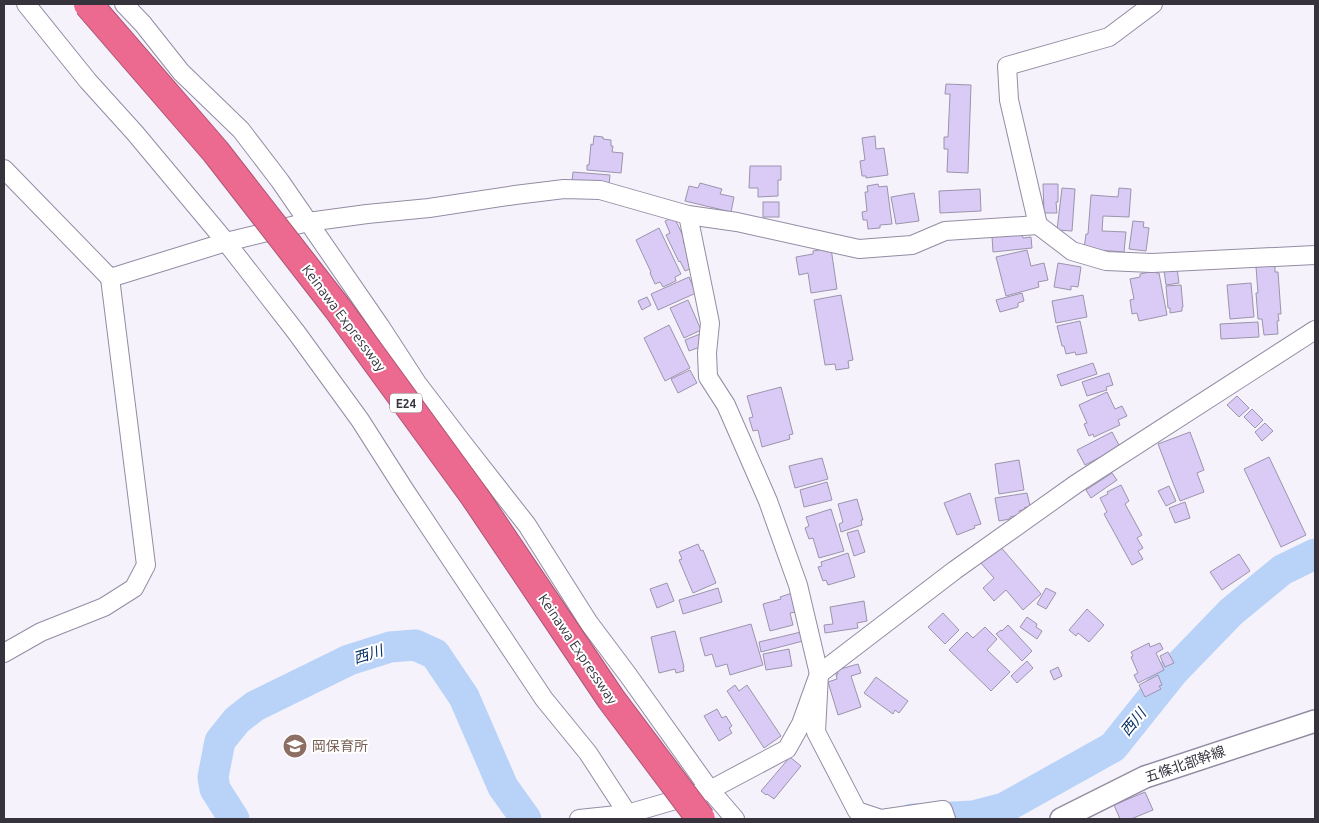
<svg xmlns="http://www.w3.org/2000/svg" width="1319" height="823" font-family="Ubuntu,'Noto Sans JP',sans-serif">
<style>
.lines{fill:none;stroke-linecap:round;stroke-linejoin:round}
.river{stroke:#b9d3f8;stroke-width:31}
.building{fill:#d9cbf5;stroke:#9c94ac}
.minor-casing{stroke:#948ca3;stroke-width:20}
.tertiary-casing{stroke:#948ca3;stroke-width:24}
.minor{stroke:#fff;stroke-width:18}
.tertiary{stroke:#fff;stroke-width:21}
.motorway-bridge-casing{stroke:#ac5673;stroke-width:30;stroke-linecap:butt}
.motorway-bridge{stroke:#ec6990;stroke-width:28}
.labels{text-anchor:middle;dominant-baseline:central;stroke-width:4;stroke-linejoin:round;paint-order:stroke}
.shield{fill:#fff;stroke:#727077;stroke-width:1}
.shield-label{font-size:12px;font-weight:bold;fill:#36333d}
.street-label{font-size:14px;fill:#36333d;stroke:#fff}
.education-label{font-size:14px;fill:#785e54;stroke:#fff;text-anchor:start}
.water-label{font-size:15px;font-style:italic;fill:#0a3267;stroke:#fff}
</style>
<rect width="100%" height="100%" fill="#f5f2fc"/>
<g class="lines">
<g class="river">
<polyline points="234,819 215,789 213,777 220,741 237,720 255,706 349,660 390,647 415,645 435,654 464,697 503,787 526,819"/>
<polyline points="912,819 973,816 1004,808 1113,747 1173,672 1231,612 1282,570 1315,554"/>
</g>
</g>
<g class="building">
<polygon points="946,84 971,85 968,173 947,172 948,149 944,149 944,137 948,137 950,94 945,94"/>
<polygon points="594,136 603,137 603,139 611,140 611,146 613,146 612,152 623,153 621,173 587,170 587,165 589,165 591,144 593,145"/>
<polygon points="875,136 876,149 884,148 888,175 866,178 866,176 862,176 860,161 865,160 862,138"/>
<polygon points="750,166 781,166 781,180 778,180 778,196 758,197 758,188 749,188"/>
<polygon points="573,172 610,175 609,186 572,182"/>
<polygon points="700,183 722,189 720,194 734,197 731,212 685,201 689,186 698,188"/>
<polygon points="878,184 879,187 887,186 892,224 880,225 880,228 868,229 867,220 863,220 862,212 867,211 865,192 868,192 867,186"/>
<polygon points="1043,184 1058,184 1058,202 1056,202 1057,213 1044,213"/>
<polygon points="1062,188 1075,189 1072,231 1057,230"/>
<polygon points="1119,188 1131,189 1129,217 1103,216 1102,231 1126,232 1124,252 1084,249 1086,234 1088,234 1091,195 1118,197"/>
<polygon points="980,189 981,211 940,213 939,191"/>
<polygon points="914,193 919,221 896,224 891,197"/>
<rect x="763" y="202" width="16" height="15"/>
<polygon points="674,217 685,240 683,241 690,257 687,258 692,268 685,271 680,261 679,262 666,235 670,233 665,221"/>
<polygon points="1133,221 1144,222 1143,227 1149,228 1146,251 1129,249"/>
<polygon points="659,228 681,274 675,277 676,281 663,287 660,282 655,284 650,273 651,272 636,240"/>
<polygon points="1022,234 1023,238 1031,237 1032,248 993,252 992,236"/>
<polygon points="831,248 837,289 811,293 808,273 799,275 796,257 813,254 813,251"/>
<polygon points="1027,250 1031,266 1044,263 1048,280 1038,282 1039,287 1006,296 996,257"/>
<polygon points="1058,263 1081,267 1078,287 1071,286 1071,290 1054,287"/>
<polygon points="1275,265 1275,272 1278,272 1281,314 1278,314 1279,321 1277,321 1278,334 1264,335 1262,319 1258,319 1256,293 1258,293 1256,267"/>
<polygon points="1177,268 1179,283 1166,285 1164,270"/>
<polygon points="1155,271 1156,273 1159,273 1167,315 1139,321 1137,313 1132,314 1130,300 1134,299 1130,279 1140,277 1140,274"/>
<polygon points="689,277 696,293 658,310 651,294"/>
<polygon points="1251,283 1254,317 1230,319 1227,285"/>
<polygon points="1181,285 1183,307 1182,307 1182,311 1170,313 1170,308 1168,308 1166,286"/>
<polygon points="1022,293 1024,301 1018,303 1018,307 1000,312 996,300"/>
<polygon points="841,295 853,360 848,361 849,368 836,370 835,364 825,365 814,300"/>
<polygon points="1083,295 1087,317 1056,323 1052,301"/>
<polygon points="647,297 651,305 642,310 638,301"/>
<polygon points="688,300 701,330 684,338 670,308"/>
<polygon points="1080,321 1087,353 1076,355 1075,352 1066,354 1064,346 1062,346 1057,326"/>
<polygon points="1258,322 1259,337 1221,339 1220,324"/>
<polygon points="669,325 690,368 665,381 644,338"/>
<polygon points="700,334 703,346 689,351 685,340"/>
<polygon points="1093,363 1097,374 1061,386 1057,375"/>
<polygon points="690,370 697,383 678,393 671,379"/>
<polygon points="1109,373 1113,385 1106,387 1107,390 1087,396 1082,382"/>
<polygon points="781,387 793,434 789,435 790,439 762,447 758,430 753,431 749,418 753,417 747,396"/>
<polygon points="1107,392 1115,409 1122,406 1127,416 1118,420 1120,425 1094,437 1093,434 1089,436 1084,424 1087,423 1079,405"/>
<polygon points="1237,396 1249,408 1239,417 1227,405"/>
<polygon points="1252,409 1263,420 1255,428 1244,417"/>
<polygon points="1265,423 1273,431 1262,441 1255,432"/>
<polygon points="1112,432 1120,447 1085,465 1077,450"/>
<polygon points="1190,432 1204,470 1197,473 1204,492 1180,501 1158,444"/>
<polygon points="1269,457 1306,535 1281,547 1244,469"/>
<polygon points="822,458 828,479 795,488 789,466"/>
<polygon points="1019,460 1024,490 999,494 995,464"/>
<polygon points="1112,473 1117,480 1091,498 1086,490"/>
<polygon points="827,482 832,500 804,507 800,490"/>
<polygon points="1121,485 1129,501 1125,504 1142,535 1137,538 1143,548 1138,551 1143,559 1132,565 1104,514 1107,512 1100,498 1108,494 1107,492"/>
<polygon points="1169,486 1176,501 1166,506 1158,491"/>
<polygon points="970,493 981,524 974,526 975,528 957,535 944,503"/>
<polygon points="1027,493 1030,506 1024,508 1025,509 1019,511 1020,515 1010,517 1010,519 999,521 995,498"/>
<polygon points="857,499 863,520 861,520 862,525 841,532 839,524 843,522 838,504"/>
<polygon points="1185,502 1190,518 1175,523 1169,508"/>
<polygon points="831,509 844,551 819,558 813,538 809,539 805,528 809,526 806,517"/>
<polygon points="858,530 865,552 854,556 847,533"/>
<polygon points="698,544 701,551 703,550 716,583 693,593 679,560 682,559 679,552"/>
<polygon points="999,545 1041,594 1023,610 1006,590 994,601 983,588 994,578 980,562"/>
<polygon points="848,553 855,577 828,585 826,580 823,581 818,567 822,566 821,562"/>
<polygon points="1239,554 1250,571 1222,590 1210,572"/>
<polygon points="667,583 674,601 657,608 650,589"/>
<polygon points="718,588 722,602 683,614 679,600"/>
<polygon points="1046,588 1056,593 1046,609 1037,604"/>
<polygon points="792,593 797,612 790,613 793,625 770,631 763,604 781,599 780,597"/>
<polygon points="864,601 867,621 857,623 858,628 825,633 824,625 833,624 830,607"/>
<polygon points="1087,609 1104,625 1089,642 1078,633 1076,636 1069,630"/>
<polygon points="943,613 959,630 945,644 928,627"/>
<polygon points="1027,617 1037,624 1036,627 1042,631 1037,639 1020,627"/>
<polygon points="751,624 763,665 730,675 727,664 716,667 712,654 705,656 700,638"/>
<polygon points="1008,625 1032,651 1022,661 996,634 1001,630 1002,631"/>
<polygon points="985,627 997,639 987,650 1010,672 991,691 949,650 967,632 973,638"/>
<polygon points="675,631 684,667 683,667 684,671 676,673 675,669 659,673 651,637"/>
<polygon points="801,632 803,641 761,652 759,642"/>
<polygon points="1149,643 1150,647 1160,643 1163,649 1156,653 1164,670 1138,683 1134,675 1138,673 1131,657 1133,656 1131,652"/>
<polygon points="789,649 792,666 766,670 763,654"/>
<polygon points="1168,652 1174,663 1165,667 1160,656"/>
<polygon points="1027,661 1033,668 1017,683 1011,676"/>
<polygon points="858,664 861,673 851,676 861,707 838,715 828,682 837,679 836,674 838,674 837,670"/>
<polygon points="1058,667 1062,676 1054,680 1050,671"/>
<polygon points="1158,675 1162,685 1159,686 1161,689 1145,697 1139,685"/>
<polygon points="876,677 908,701 899,713 895,710 893,714 864,693"/>
<polygon points="735,685 739,691 747,685 781,736 764,748 727,691"/>
<polygon points="717,709 722,718 726,716 732,726 729,728 732,733 719,741 704,716"/>
<polygon points="790,757 801,766 774,799 767,794 766,795 761,791"/>
<polygon points="1145,792 1153,810 1131,819 1120,819 1114,805"/>
</g>
<g class="lines">
<defs>
<g id="minor">
<polyline points="26,4 88,81 135,133 226,242 296,332 360,420 404,489 544,699 588,753 631,819"/>
<polyline points="124,4 143,24 181,72 241,130 280,181 380,326 417,383 462,442 527,525 589,623 628,675 710,790 735,819"/>
<polyline points="1153,4 1109,37 1007,66 1009,100 1038,225 1072,251 1106,261 1152,263 1315,255"/>
<polyline points="4,169 110,278 226,242 308,222 367,214 429,208 515,195 564,189 600,190 688,215 737,222 859,249 912,245 945,231 1038,225"/>
<polyline points="688,215 710,323 707,353 708,377 726,405 768,501 798,585 819,674 816,732 857,811 881,819 943,810 946,819"/>
<polyline points="4,653 41,632 104,607 134,588 146,565 110,278"/>
<polyline points="579,819 627,814 710,790 787,749 801,724 819,674 955,570 1076,484 1315,330"/>
</g>
<polyline id="tertiary" points="1061,819 1145,777 1315,721"/>
</defs>
<use href="#minor" class="minor-casing"/>
<use href="#tertiary" class="tertiary-casing"/>
<use href="#minor" class="minor"/>
<use href="#tertiary" class="tertiary"/>
<defs>
<polyline id="motorway-bridge" points="88,4 216,152 338,309 475,497 611,699 701,819"/>
</defs>
<use href="#motorway-bridge" class="motorway-bridge-casing"/>
<use href="#motorway-bridge" class="motorway-bridge"/>
</g>
<defs>
<symbol id="school-disc" viewBox="-11 -11 22 22"><circle r="9.5" fill="#8d6e63" stroke="#fff"/><path d="M0-5L7-2L0 1L-7-2ZM-4 1L0 2.5L4 1V4Q0 6-4 4Z" fill="#fff"/></symbol>
</defs>
<g fill-rule="evenodd">
<use href="#school-disc" x="281" y="732" width="28" height="28"/>
</g>
<g class="labels">
<rect class="shield" x="390" y="393.5" width="32" height="19" rx="4"/>
<g class="shield-label">
<text x="406" y="403">E24</text>
</g>
<g class="street-label">
<text transform="translate(344 318) rotate(53)">Keinawa Expressway</text>
<text transform="translate(578 649) rotate(56)">Keinawa Expressway</text>
<text transform="translate(1185 764) rotate(-19)">五條北部幹線</text>
</g>
<g class="education-label">
<text x="312" y="746">岡保育所</text>
</g>
<g class="water-label">
<text transform="translate(368 654) rotate(-17)">西川</text>
<text transform="translate(1133 722) rotate(-51)">西川</text>
</g>
</g>
<rect width="1319" height="823" fill="none" stroke="#36333d" stroke-width="10"/>
</svg>
